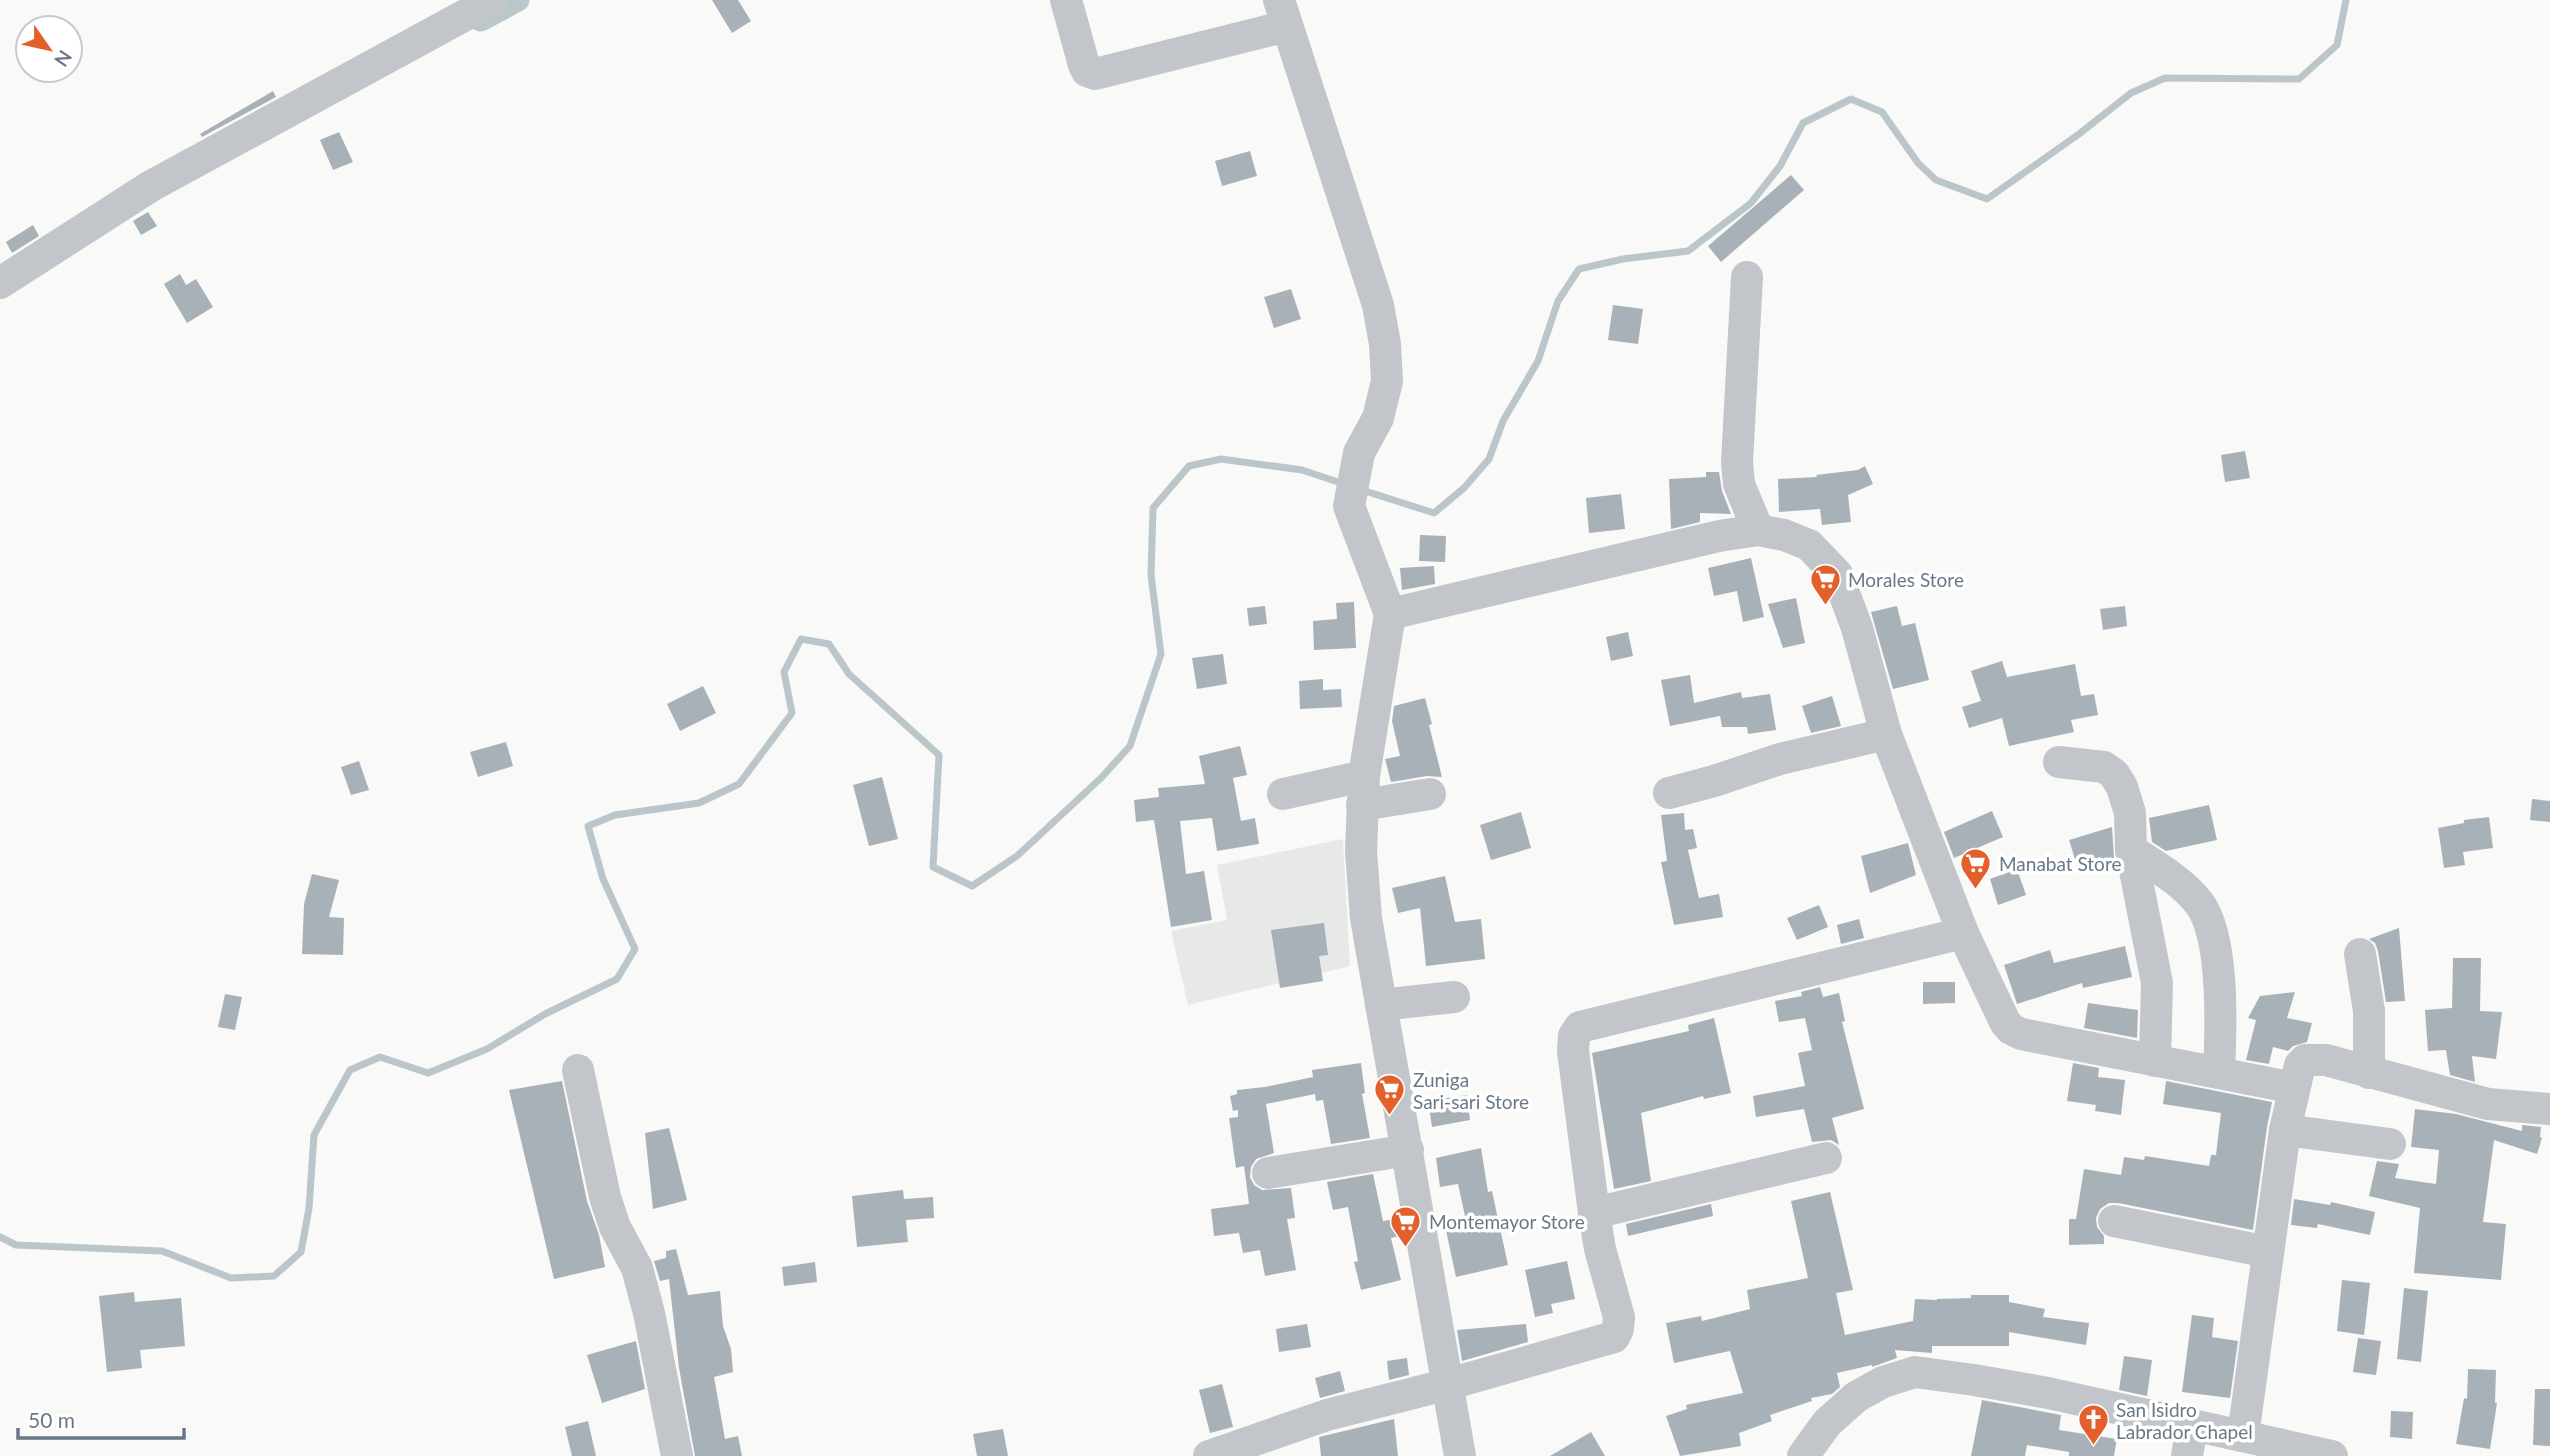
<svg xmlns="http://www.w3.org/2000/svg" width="2550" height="1456" font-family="Lato,sans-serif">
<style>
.built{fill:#e7e8e8}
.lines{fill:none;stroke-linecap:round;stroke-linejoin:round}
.stream{stroke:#bbc6cb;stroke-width:7}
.canal{stroke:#bbc6cb;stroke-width:23}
.building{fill:#a9b1b8}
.minor{stroke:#c2c6cb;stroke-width:32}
.labels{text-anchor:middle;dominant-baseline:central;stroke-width:7;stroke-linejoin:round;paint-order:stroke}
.poi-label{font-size:19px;fill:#687888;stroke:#fff;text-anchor:start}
</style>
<rect width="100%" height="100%" fill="#f9f9f7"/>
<polygon class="built" points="1343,839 1350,966 1188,1005 1171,931 1227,920 1217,865"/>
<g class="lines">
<g class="stream">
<polyline points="1359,489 1434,513 1464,488 1489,459 1503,421 1538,361 1558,301 1579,269 1623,259 1688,251 1751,203 1780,166 1803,123 1851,99 1882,112 1918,163 1936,180 1987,199 2079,134 2131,93 2165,78 2299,79 2337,45 2346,0"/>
<polyline points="0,1237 16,1245 162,1251 231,1278 274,1276 301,1252 309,1208 314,1135 350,1070 380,1057 428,1073 487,1049 545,1014 617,979 635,949 603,879 588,826 615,815 699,803 739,784 792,713 784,672 801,639 829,644 849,674 939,755 933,867 972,886 1017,856 1101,778 1130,746 1161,654 1151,575 1153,508 1189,466 1221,459 1302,470 1344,484"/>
</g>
<polyline class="canal" points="481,20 518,0"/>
</g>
<g class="building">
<polygon points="712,0 738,0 751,21 732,33"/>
<polygon points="273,91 276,97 202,137 200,134"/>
<polygon points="339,132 353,162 333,170 320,140"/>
<polygon points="1250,151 1257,176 1222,186 1215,161"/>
<polygon points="1791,175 1804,190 1721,262 1708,246"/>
<polygon points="148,212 157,226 141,235 133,221"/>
<polygon points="33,225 39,236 12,253 6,242"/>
<polygon points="180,274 186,285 196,279 213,307 187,323 164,284"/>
<polygon points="1291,289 1301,319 1274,328 1264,297"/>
<polygon points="1613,305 1643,309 1638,344 1608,340"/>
<polygon points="2245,451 2250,478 2225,482 2221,455"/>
<polygon points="1865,466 1873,484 1848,495 1851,522 1822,525 1820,509 1779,512 1778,479 1817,477 1816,475 1858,470"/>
<polygon points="1706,472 1719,472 1722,491 1731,514 1700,513 1700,522 1671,529 1669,479 1706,477"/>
<polygon points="1621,494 1625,529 1589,533 1586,498"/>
<polygon points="1420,535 1446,536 1445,562 1419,561"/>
<polygon points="1751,558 1764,617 1743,622 1737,591 1714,596 1708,568"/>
<polygon points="1434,566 1435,584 1402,590 1400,568"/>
<polygon points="1796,598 1805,643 1783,648 1768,604"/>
<polygon points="1354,602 1356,648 1314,650 1313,621 1337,619 1336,603"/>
<polygon points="1265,606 1267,624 1249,626 1247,608"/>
<polygon points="1897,606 1902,626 1915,623 1929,680 1893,689 1871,612"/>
<polygon points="2125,606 2127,626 2103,630 2100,609"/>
<polygon points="1628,632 1633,656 1611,661 1606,637"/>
<polygon points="1223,654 1227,684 1197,689 1192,658"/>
<polygon points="2002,661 2007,677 2075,664 2081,696 2094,694 2098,715 2071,720 2074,732 2009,746 2002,718 1969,728 1962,707 1981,701 1971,671"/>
<polygon points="1690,675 1694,703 1741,692 1742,698 1770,694 1776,730 1748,734 1747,727 1722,727 1720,716 1670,726 1661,680"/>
<polygon points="1323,679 1323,690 1341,689 1342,707 1300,709 1299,681"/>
<polygon points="703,686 716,713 680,731 667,704"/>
<polygon points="1832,696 1841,726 1811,733 1802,706"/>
<polygon points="1425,698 1432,724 1429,725 1442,777 1427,776 1391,782 1385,759 1400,756 1392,721 1394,706"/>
<polygon points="506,742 513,766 478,777 470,752"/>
<polygon points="1240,746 1247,775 1233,778 1241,821 1255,818 1259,844 1217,851 1212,818 1180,821 1186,874 1204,871 1212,920 1171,927 1154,820 1136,822 1134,800 1159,797 1158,788 1205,784 1199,756"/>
<polygon points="359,761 369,790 351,795 341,767"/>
<polygon points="882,777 898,839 869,846 853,785"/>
<polygon points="2532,799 2550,801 2550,822 2530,820"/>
<polygon points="2209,805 2217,840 2166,851 2152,842 2149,818"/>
<polygon points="1992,811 2003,837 1954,858 1944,832"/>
<polygon points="1521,812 1531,848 1491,860 1480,825"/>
<polygon points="1684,813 1685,830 1693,829 1697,848 1688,850 1699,898 1719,894 1723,917 1674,925 1661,862 1667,861 1661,815"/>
<polygon points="2489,817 2493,848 2463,852 2465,865 2444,868 2438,828 2464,823 2464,820"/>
<polygon points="2112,827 2114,858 2078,869 2069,840"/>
<polygon points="1908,843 1916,875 1870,893 1861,856"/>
<polygon points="2017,869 2026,895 1998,905 1990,879"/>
<polygon points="312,874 339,880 329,917 344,918 343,955 302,954 304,904"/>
<polygon points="1445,876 1455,922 1481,919 1485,959 1426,966 1420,908 1398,913 1392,888"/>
<polygon points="1819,905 1828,927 1797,940 1787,918"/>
<polygon points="1859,919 1864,938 1841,944 1837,925"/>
<polygon points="1324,923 1328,955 1319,956 1323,981 1280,988 1271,930"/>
<polygon points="2399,928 2405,1001 2386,1002 2378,951 2375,943 2369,939"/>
<polygon points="2125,946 2132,977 2083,988 2082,983 2017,1004 2004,965 2050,950 2054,963"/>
<polygon points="2453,958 2481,958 2480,1011 2502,1012 2496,1059 2472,1056 2475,1082 2450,1075 2446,1050 2428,1051 2425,1010 2452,1008"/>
<polygon points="1923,982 1955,982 1955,1003 1923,1004"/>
<polygon points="1820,987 1823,997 1839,993 1845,1021 1842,1022 1864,1109 1832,1118 1839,1145 1831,1140 1812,1142 1804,1109 1756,1117 1753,1096 1805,1086 1798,1053 1812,1050 1805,1018 1779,1022 1775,1001 1802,996 1801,992"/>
<polygon points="2295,992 2287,1018 2312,1023 2307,1042 2293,1046 2288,1051 2273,1047 2269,1064 2246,1060 2256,1020 2248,1018 2260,996"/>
<polygon points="225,994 242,997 235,1030 218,1027"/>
<polygon points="2088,1003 2138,1010 2137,1038 2084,1028"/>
<polygon points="1714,1018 1731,1093 1704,1099 1703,1096 1641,1113 1651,1181 1614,1189 1592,1053 1689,1031 1688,1025"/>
<polygon points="1361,1063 1365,1093 1362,1094 1370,1138 1331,1144 1323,1100 1316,1101 1315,1094 1266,1104 1274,1153 1256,1159 1251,1167 1250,1177 1254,1185 1262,1190 1291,1188 1295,1218 1287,1219 1296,1270 1265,1276 1260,1250 1243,1253 1239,1233 1214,1236 1211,1209 1249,1204 1244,1166 1236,1168 1229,1118 1238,1117 1238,1110 1233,1111 1230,1096 1237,1094 1237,1090 1265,1087 1313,1077 1312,1070"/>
<polygon points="2073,1063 2099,1068 2098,1077 2125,1080 2121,1115 2095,1111 2096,1105 2067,1101"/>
<polygon points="562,1081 587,1201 599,1235 605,1267 554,1279 509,1090"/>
<polygon points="2166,1081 2272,1102 2267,1127 2253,1230 2118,1203 2109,1203 2100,1209 2096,1218 2097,1227 2104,1236 2104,1244 2069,1245 2069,1219 2076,1219 2084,1169 2121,1175 2124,1157 2144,1160 2145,1156 2209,1166 2211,1155 2216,1155 2221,1113 2163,1104"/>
<polygon points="1467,1095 1470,1120 1432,1127 1428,1101"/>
<polygon points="2415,1109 2456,1114 2522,1131 2522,1125 2541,1127 2540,1137 2542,1138 2537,1154 2494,1140 2483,1222 2506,1224 2501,1280 2414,1273 2420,1208 2369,1196 2377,1161 2399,1164 2395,1178 2436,1184 2439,1150 2411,1147"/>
<polygon points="669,1128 687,1200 653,1209 645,1133"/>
<polygon points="1481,1148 1488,1192 1492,1191 1508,1265 1456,1277 1444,1221 1465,1216 1458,1184 1440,1187 1436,1158"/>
<polygon points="1373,1174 1383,1221 1400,1218 1403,1235 1391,1238 1401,1280 1361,1290 1354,1262 1358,1261 1348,1207 1333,1210 1327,1182"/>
<polygon points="903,1190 904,1199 933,1197 934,1218 906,1220 908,1242 857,1247 852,1196"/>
<polygon points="1830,1192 1853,1290 1836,1293 1845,1335 1913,1321 1915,1299 1937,1300 1937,1299 1971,1298 1971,1295 2009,1295 2009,1302 2045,1309 2043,1317 2089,1323 2086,1345 2009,1332 2009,1346 1932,1346 1932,1353 1895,1350 1897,1358 1872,1367 1872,1365 1837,1373 1840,1387 1832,1394 1811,1398 1812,1401 1770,1415 1772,1421 1739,1433 1741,1446 1680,1456 1666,1416 1687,1409 1686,1405 1743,1393 1730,1351 1674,1363 1666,1323 1701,1316 1702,1321 1750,1309 1747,1290 1808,1278 1791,1201"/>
<polygon points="2294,1199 2330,1205 2331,1202 2375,1212 2370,1235 2318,1224 2317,1228 2291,1225"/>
<polygon points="1711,1204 1713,1216 1628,1236 1626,1224"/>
<polygon points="676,1249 688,1295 720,1291 723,1326 731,1349 733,1372 714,1377 725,1439 738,1436 742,1456 695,1456 679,1368 669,1279 660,1281 654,1261 666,1258 666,1251"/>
<polygon points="1567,1261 1575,1299 1551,1304 1553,1313 1535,1317 1525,1270"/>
<polygon points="815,1262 817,1282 784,1286 782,1267"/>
<polygon points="2342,1280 2370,1283 2364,1335 2337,1331"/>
<polygon points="2404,1288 2428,1291 2421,1362 2397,1359"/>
<polygon points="134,1292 135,1302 181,1298 185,1346 140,1350 142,1368 107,1372 99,1296"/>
<polygon points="2192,1315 2214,1318 2212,1337 2238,1341 2230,1398 2182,1392"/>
<polygon points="1307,1324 1311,1347 1279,1352 1276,1329"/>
<polygon points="1526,1324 1528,1342 1462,1361 1457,1330"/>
<polygon points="2358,1338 2381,1341 2376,1375 2353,1372"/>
<polygon points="636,1341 645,1389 602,1403 587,1355"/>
<polygon points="2124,1356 2152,1360 2147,1396 2119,1390"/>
<polygon points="1407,1358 1409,1375 1389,1380 1387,1361"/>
<polygon points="2468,1369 2496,1370 2495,1403 2497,1403 2490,1449 2456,1444 2464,1398 2467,1399"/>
<polygon points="1340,1371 1345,1391 1320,1398 1315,1378"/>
<polygon points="1222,1384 1233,1427 1210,1433 1199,1390"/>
<polygon points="2535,1389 2550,1389 2550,1446 2533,1445"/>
<polygon points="1982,1400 2061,1415 2059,1430 2117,1439 2114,1456 2069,1456 2069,1452 2027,1445 2025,1456 1971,1456"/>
<polygon points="2391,1411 2413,1412 2412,1439 2390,1437"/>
<polygon points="1394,1419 1398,1456 1321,1456 1319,1437"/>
<polygon points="588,1421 596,1456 572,1456 565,1427"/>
<polygon points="1003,1429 1008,1456 977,1456 973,1434"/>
<polygon points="1591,1432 1605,1456 1550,1456"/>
</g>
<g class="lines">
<g class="minor">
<polyline points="1066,0 1084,65 1087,71 1095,74 1287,26"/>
<polyline points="1279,0 1378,305 1385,344 1387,381 1378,418 1359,453 1349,506 1390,614 1364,776 1361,851 1366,918 1460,1456"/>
<polyline points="1747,277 1737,462 1739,484 1758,530"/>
<polyline points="0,283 151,186 493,0"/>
<polyline points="1390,614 1719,536 1758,530 1784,535 1809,545 1837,574 1857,628 1886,734 1963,933 2005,1022 2011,1029 2021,1034 2294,1088"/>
<polyline points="2059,762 2104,767 2114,774 2122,787 2130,813 2131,850 2157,983 2155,1061"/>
<polyline points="1669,793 1714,781 1780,759 1886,734"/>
<polyline points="1283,794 1364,776"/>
<polyline points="1362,805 1430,794"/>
<path d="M2131,850C2155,866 2182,881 2199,903C2225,937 2221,1031 2219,1073"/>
<polyline points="2360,954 2369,1011 2369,1073"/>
<polyline points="1381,1005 1454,997"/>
<polyline points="578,1070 605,1197 615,1227 637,1268 649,1313 677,1456"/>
<polyline points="2285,1130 2390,1144"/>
<polyline points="1268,1173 1408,1150"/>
<polyline points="1594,1213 1826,1158"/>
<polyline points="2114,1221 2268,1252"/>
<polyline points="2243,1436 2285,1130 2300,1065 2305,1060 2326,1060 2488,1104 2550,1109"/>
<polyline points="1209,1456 1327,1415 1449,1384 1614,1337 1618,1329 1619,1317 1600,1249 1594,1213 1573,1051 1574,1036 1580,1027 1963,933"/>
<polyline points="1803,1456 1827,1423 1856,1397 1883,1382 1915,1372 1974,1380 2048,1393 2332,1456"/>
<polyline points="2187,1456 2192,1426"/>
</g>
</g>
<defs>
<symbol id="supermarket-pin" viewBox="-11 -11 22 30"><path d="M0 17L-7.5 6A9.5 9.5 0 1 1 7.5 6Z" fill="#e3602d" stroke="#fff"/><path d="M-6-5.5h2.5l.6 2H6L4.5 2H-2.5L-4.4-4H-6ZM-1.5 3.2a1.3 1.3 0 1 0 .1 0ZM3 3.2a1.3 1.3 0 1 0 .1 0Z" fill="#fff"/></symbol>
<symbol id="church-pin" viewBox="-11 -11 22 30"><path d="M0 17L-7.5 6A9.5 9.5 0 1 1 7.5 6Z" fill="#e3602d" stroke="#fff"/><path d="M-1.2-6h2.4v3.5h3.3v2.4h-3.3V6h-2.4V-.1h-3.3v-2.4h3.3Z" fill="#fff"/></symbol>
</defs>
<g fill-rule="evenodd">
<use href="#supermarket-pin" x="1808" y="562" width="35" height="47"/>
<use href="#supermarket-pin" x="1958" y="846" width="35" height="47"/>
<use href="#supermarket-pin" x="1372" y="1072" width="35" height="47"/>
<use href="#supermarket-pin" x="1388" y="1204" width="35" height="47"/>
<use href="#church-pin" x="2076" y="1402" width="35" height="47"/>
</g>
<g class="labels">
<g class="poi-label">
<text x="1848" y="579">Morales Store</text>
<text x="1999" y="863">Manabat Store</text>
<text x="1413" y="1079">Zuniga<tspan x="1413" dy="22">Sari-sari Store</tspan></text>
<text x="1429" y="1221">Montemayor Store</text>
<text x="2116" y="1409">San Isidro<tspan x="2116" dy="22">Labrador Chapel</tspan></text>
</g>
</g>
<g transform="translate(49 49) rotate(124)"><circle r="33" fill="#ffffff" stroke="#c3c9cf" stroke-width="2"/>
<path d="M0-5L12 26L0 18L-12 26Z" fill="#e3602d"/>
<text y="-10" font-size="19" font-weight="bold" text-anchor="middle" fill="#687888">N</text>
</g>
<path d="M18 1428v10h166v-10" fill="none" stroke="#687888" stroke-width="3.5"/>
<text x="28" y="1428" font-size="21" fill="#687888" stroke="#ffffff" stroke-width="5" paint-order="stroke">50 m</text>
</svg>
